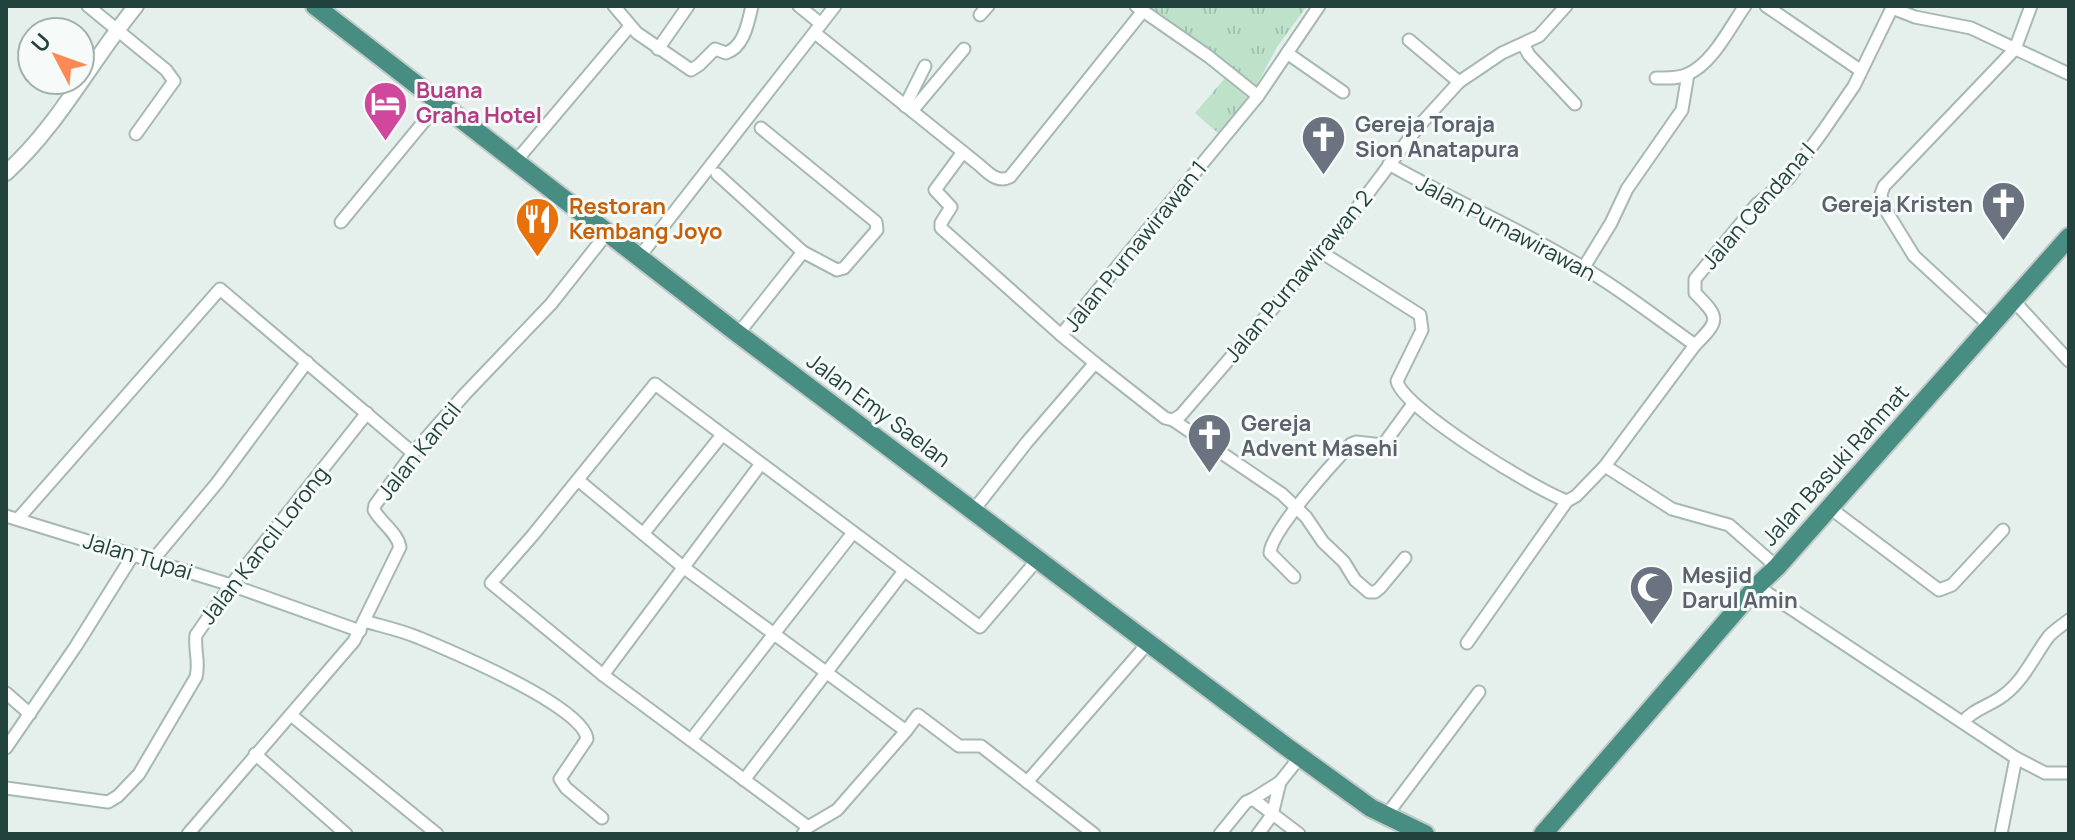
<svg xmlns="http://www.w3.org/2000/svg" width="2075" height="840" font-family="Manrope,sans-serif">
<style>
.grass{fill:url(#grass-tufts)}
.lines{fill:none;stroke-linecap:round;stroke-linejoin:round}
.minor-casing{stroke:#a7b8b3;stroke-width:15}
.tertiary-casing{stroke:#a7b8b3;stroke-width:18}
.trunk-casing{stroke:#c1cac9;stroke-width:22}
.minor{stroke:#fff;stroke-width:11}
.tertiary{stroke:#fff;stroke-width:14}
.trunk{stroke:#488d82;stroke-width:18}
.labels{text-anchor:middle;dominant-baseline:central;stroke-width:6;stroke-linejoin:round;paint-order:stroke}
.hotel-label{font-size:22px;font-weight:bold;fill:#b23c85;stroke:#f6fbf9;text-anchor:start}
.worship-label{font-size:22px;font-weight:bold;fill:#5b616d;stroke:#f6fbf9;text-anchor:start}
.food-label{font-size:22px;font-weight:bold;fill:#c56008;stroke:#f6fbf9;text-anchor:start}
.street-label{font-size:22px;fill:#22433d;stroke:#f6fbf9}
</style>
<defs>
<pattern id="grass-tufts" width="24" height="20" patternUnits="userSpaceOnUse" patternTransform="scale(2)"><rect width="24" height="20" fill="#bde2c9"/><path d="M3 7l-1-3M5 7V3M7 7l1-3M15 17l-1-3M17 17v-4M19 17l1-3" fill="none" stroke="#a2c3ae"/></pattern>
</defs>
<rect width="100%" height="100%" fill="#e5efeb"/>
<g class="grass">
<polygon points="1155,6 1307,6 1277,47 1255,88 1151,10"/>
<polygon points="1225,78 1248,98 1218,133 1195,113"/>
</g>
<g class="lines">
<defs>
<g id="minor">
<polyline points="88,6 166,70 174,81 136,134"/>
<path d="M614,6L637,33L691,70L699,65L715,49L726,53C744,47 748,23 752,6"/>
<polyline points="799,6 821,24"/>
<polyline points="1136,6 1208,56 1258,96"/>
<polyline points="1766,6 1860,70"/>
<polyline points="980,15 988,6"/>
<path d="M815,33L978,164C988,172 997,184 1010,177L1143,11"/>
<polyline points="1409,40 1459,82"/>
<polyline points="1523,44 1529,55 1575,104"/>
<polyline points="658,49 688,6"/>
<polyline points="1287,53 1343,92"/>
<path d="M1656,78C1666,78 1678,79 1688,74C1713,63 1730,27 1745,6"/>
<polyline points="905,106 925,66"/>
<polyline points="912,111 964,49"/>
<polyline points="963,152 935,190 951,207 941,223 941,228 1061,335"/>
<polyline points="516,161 630,26"/>
<polyline points="717,174 803,252 837,270 844,268 877,230 876,222 761,128"/>
<polyline points="341,222 440,102"/>
<path d="M1321,252L1420,315L1422,330L1397,381C1402,408 1537,491 1567,501L1576,496L1605,466L1695,345C1658,319 1623,291 1584,268C1521,229 1453,201 1389,164"/>
<polyline points="640,256 835,6"/>
<polyline points="1584,267 1611,223 1627,189 1682,110 1688,74"/>
<polyline points="2013,300 2069,361"/>
<polyline points="1991,327 1914,256 1882,204 1881,194 1884,186 2015,49 2031,6"/>
<polyline points="738,334 803,252"/>
<path d="M1695,345C1720,320 1720,318 1695,293V279L1757,204L1788,179L1823,131L1854,86L1892,8L1915,17L1971,28L2069,74"/>
<polyline points="1095,363 1165,418 1173,420 1181,415 1338,233 1418,127 1459,82 1502,53 1539,36 1566,6"/>
<polyline points="1173,420 1282,494 1306,517 1323,542 1344,562 1355,580 1369,592 1375,592 1380,588 1405,558"/>
<polyline points="1605,466 1672,509 1729,525 1777,567"/>
<polyline points="578,480 683,567 906,731 918,715 959,746 981,746 1094,834"/>
<polyline points="1830,508 1939,590 1952,585 2003,530"/>
<polyline points="973,511 1027,442 1095,363 1061,335 1258,96 1319,6"/>
<polyline points="6,516 231,585 360,631"/>
<polyline points="18,519 220,289 413,453"/>
<polyline points="643,534 722,435"/>
<polyline points="153,560 217,483 307,362"/>
<path d="M1294,577L1270,553C1271,531 1333,463 1351,444L1356,442L1383,445L1413,404"/>
<polyline points="1757,586 2016,758 2001,834"/>
<path d="M364,621C381,626 400,630 417,637C448,650 584,706 587,739L560,779L566,788L602,818"/>
<polyline points="1467,643 1567,501"/>
<polyline points="603,675 760,465"/>
<polyline points="6,693 30,714"/>
<polyline points="291,715 437,834"/>
<path d="M1963,722C1973,709 1990,706 2004,695C2024,680 2034,656 2049,636C2055,630 2062,625 2069,620"/>
<polyline points="691,740 852,534"/>
<polyline points="6,748 76,646 133,555"/>
<polyline points="255,754 346,834"/>
<polyline points="2016,758 2045,773 2069,773"/>
<polyline points="744,780 904,571"/>
<polyline points="1027,782 1149,642"/>
<polyline points="1280,782 1300,757"/>
<path d="M6,788L108,802L118,796L139,774L196,677C200,662 194,650 196,635L231,585L367,413"/>
<polyline points="1253,799 1280,782 1272,815 1258,834"/>
<polyline points="1386,816 1479,692"/>
<polyline points="808,827 603,675 491,583 533,535 655,384 980,627 1038,559"/>
<path d="M188,834L354,641L400,547C397,532 381,523 374,510L375,505L413,453L465,394L551,304L608,232"/>
<polyline points="803,834 808,827 837,810 906,731"/>
<polyline points="1220,834 1246,802 1253,799 1299,834"/>
</g>
<path id="tertiary" d="M6,173C59,125 91,61 136,6"/>
<g id="trunk">
<polyline points="315,6 733,330 1288,748 1371,808 1425,834"/>
<polyline points="1543,834 1757,586 1777,567 2069,237"/>
</g>
</defs>
<use href="#minor" class="minor-casing"/>
<use href="#tertiary" class="tertiary-casing"/>
<use href="#trunk" class="trunk-casing"/>
<use href="#minor" class="minor"/>
<use href="#tertiary" class="tertiary"/>
<use href="#trunk" class="trunk"/>
</g>
<defs>
<symbol id="hotel-pin" viewBox="-11 -11 22 30"><path d="M0 17L-7.5 6A9.5 9.5 0 1 1 7.5 6Z" fill="#d1479c" stroke="#f6fbf9"/><path d="M-6-4.5h1.5V1H6V5H4.5V3h-9V5H-6ZM-4 0a1.8 1.8 0 1 1 3.6 0ZM.5 0V-2.5h3Q6-2.5 6 0Z" fill="#fff"/></symbol>
<symbol id="church-pin" viewBox="-11 -11 22 30"><path d="M0 17L-7.5 6A9.5 9.5 0 1 1 7.5 6Z" fill="#6b7280" stroke="#f6fbf9"/><path d="M-1.2-6h2.4v3.5h3.3v2.4h-3.3V6h-2.4V-.1h-3.3v-2.4h3.3Z" fill="#fff"/></symbol>
<symbol id="restaurant-pin" viewBox="-11 -11 22 30"><path d="M0 17L-7.5 6A9.5 9.5 0 1 1 7.5 6Z" fill="#e8710a" stroke="#f6fbf9"/><path d="M-5-6h1v4h1v-4h1v4h1v-4h1v5L-1.5 .5V6h-2V.5L-5-1ZM5-6V6H3V1.5H1.5Q1.5-4 5-6Z" fill="#fff"/></symbol>
<symbol id="mosque-pin" viewBox="-11 -11 22 30"><path d="M0 17L-7.5 6A9.5 9.5 0 1 1 7.5 6Z" fill="#6b7280" stroke="#f6fbf9"/><path d="M3.5-4.9A6 6 0 1 0 3.5 4.9A5 5 0 1 1 3.5-4.9Z" fill="#fff"/></symbol>
</defs>
<g fill-rule="evenodd">
<use href="#hotel-pin" x="360" y="78" width="51" height="69"/>
<use href="#church-pin" x="1298" y="112" width="51" height="69"/>
<use href="#church-pin" x="1978" y="178" width="51" height="69"/>
<use href="#restaurant-pin" x="512" y="194" width="51" height="69"/>
<use href="#church-pin" x="1184" y="410" width="51" height="69"/>
<use href="#mosque-pin" x="1626" y="562" width="51" height="69"/>
</g>
<g class="labels">
<g class="hotel-label">
<text x="416" y="90">Buana<tspan x="416" dy="25">Graha Hotel</tspan></text>
</g>
<g class="worship-label">
<text x="1355" y="124">Gereja Toraja<tspan x="1355" dy="25">Sion Anatapura</tspan></text>
<text x="1973" y="204" text-anchor="end">Gereja Kristen</text>
<text x="1241" y="423">Gereja<tspan x="1241" dy="25">Advent Masehi</tspan></text>
<text x="1682" y="575">Mesjid<tspan x="1682" dy="25">Darul Amin</tspan></text>
</g>
<g class="food-label">
<text x="569" y="206">Restoran<tspan x="569" dy="25">Kembang Joyo</tspan></text>
</g>
<g class="street-label">
<text transform="translate(1758 206) rotate(-49)">Jalan Cendana I</text>
<text transform="translate(1506 228) rotate(28)">Jalan Purnawirawan</text>
<text transform="translate(1135 246) rotate(-51)">Jalan Purnawirawan 1</text>
<text transform="translate(1298 276) rotate(-50)">Jalan Purnawirawan 2</text>
<text transform="translate(879 410) rotate(37)">Jalan Emy Saelan</text>
<text transform="translate(419 451) rotate(-51)">Jalan Kancil</text>
<text transform="translate(1835 465) rotate(-48)">Jalan Basuki Rahmat</text>
<text transform="translate(264 545) rotate(-52)">Jalan Kancil Lorong</text>
<text transform="translate(138 556) rotate(17)">Jalan Tupai</text>
</g>
</g>
<rect width="2075" height="840" fill="none" stroke="#22433d" stroke-width="16"/>
<g transform="translate(56 56) rotate(311)"><circle r="38" fill="#f6fbf9" stroke="#a1b1ae" stroke-width="2"/>
<path d="M0-6L14 30L0 20L-14 30Z" fill="#fd8a56"/>
<text y="-12" font-size="22" font-weight="bold" text-anchor="middle" fill="#22433d">U</text>
</g>
</svg>
